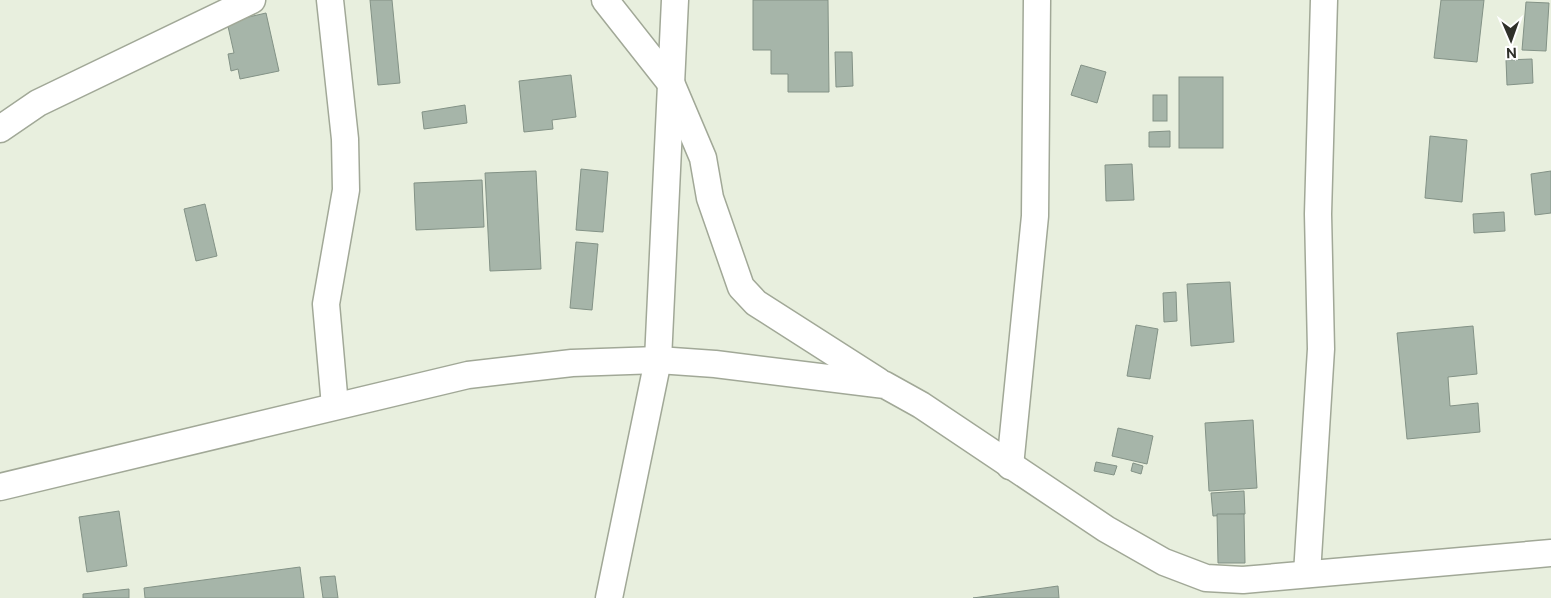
<svg xmlns="http://www.w3.org/2000/svg" width="1551" height="598" font-family="'Public Sans',sans-serif">
<style>
.building{fill:#a6b5a9;stroke:#839286}
.lines{fill:none;stroke-linecap:round;stroke-linejoin:round}
.minor-casing{stroke:#a1a897;stroke-width:29}
.minor{stroke:#fff;stroke-width:26}
</style>
<rect width="100%" height="100%" fill="#e8efde"/>
<g class="building">
<polygon points="370,0 392,0 400,83 378,85"/>
<polygon points="753,0 828,0 829,92 788,92 788,74 771,74 771,50 753,50"/>
<polygon points="1441,0 1484,0 1477,62 1434,58"/>
<polygon points="1526,2 1549,3 1546,51 1522,50"/>
<polygon points="266,13 279,71 240,79 238,69 231,71 228,54 234,53 227,22"/>
<polygon points="835,52 852,52 853,86 836,87"/>
<polygon points="1532,59 1533,83 1507,85 1506,60"/>
<polygon points="1081,65 1106,72 1097,103 1071,95"/>
<polygon points="571,75 576,117 552,120 553,129 524,132 519,81"/>
<rect x="1179" y="77" width="44" height="71"/>
<rect x="1153" y="95" width="14" height="26"/>
<polygon points="465,105 467,123 424,129 422,112"/>
<polygon points="1170,131 1170,147 1149,147 1149,132"/>
<polygon points="1430,136 1467,140 1462,202 1425,198"/>
<polygon points="1132,164 1134,200 1106,201 1105,165"/>
<polygon points="581,169 608,172 603,232 576,230"/>
<polygon points="536,171 541,269 490,271 485,173"/>
<polygon points="1551,171 1551,213 1535,215 1531,174"/>
<polygon points="482,180 484,227 416,230 414,183"/>
<polygon points="205,204 217,256 196,261 184,209"/>
<polygon points="1504,212 1505,231 1474,233 1473,214"/>
<polygon points="576,242 598,244 592,310 570,308"/>
<polygon points="1230,282 1234,342 1191,346 1187,284"/>
<polygon points="1176,292 1177,321 1164,322 1163,293"/>
<polygon points="1136,325 1158,329 1150,379 1127,376"/>
<polygon points="1473,326 1477,374 1448,377 1450,406 1478,403 1480,432 1407,439 1397,333"/>
<polygon points="1253,420 1257,488 1209,491 1205,423"/>
<polygon points="1118,428 1153,436 1147,464 1112,456"/>
<polygon points="1096,462 1117,466 1114,475 1094,471"/>
<polygon points="1133,463 1143,466 1141,474 1131,471"/>
<polygon points="1244,491 1245,514 1213,516 1211,493"/>
<polygon points="119,511 127,566 87,572 79,517"/>
<polygon points="1217,514 1244,514 1245,563 1218,563"/>
<polygon points="300,567 304,598 145,598 144,588"/>
<polygon points="335,576 338,598 323,598 320,577"/>
<polygon points="1058,586 1059,598 973,598"/>
<polygon points="129,589 129,598 83,598 83,594"/>
</g>
<g class="lines">
<defs>
<g id="minor">
<polyline points="330,0 345,139 346,190 326,304 335,406"/>
<polyline points="605,0 672,85 703,158 710,198 741,287 756,303 878,381"/>
<polyline points="0,129 38,103 252,0"/>
<polyline points="1010,466 1035,216 1037,0"/>
<polyline points="0,487 468,375 572,363 658,360 715,364 885,385 921,405 1106,529 1164,562 1206,578 1243,580 1551,553"/>
<polyline points="1307,574 1321,349 1318,214 1324,0"/>
<polyline points="609,598 658,360 675,0"/>
</g>
</defs>
<use href="#minor" class="minor-casing"/>
<use href="#minor" class="minor"/>
</g>
<g transform="translate(1511 40) rotate(178)" stroke="#ffffff" stroke-width="4" paint-order="stroke">
<path d="M0-4L9 19L0 12L-9 19Z" fill="#2e3029"/>
<text y="-8" font-size="14" font-weight="bold" text-anchor="middle" fill="#2e3029">N</text>
</g>
</svg>
